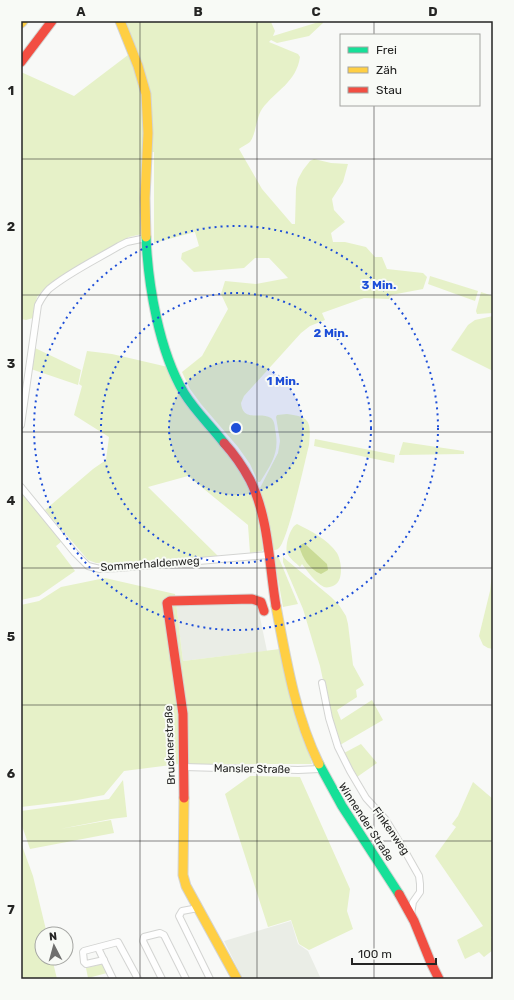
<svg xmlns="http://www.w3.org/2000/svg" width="514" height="1000" font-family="Rubik,sans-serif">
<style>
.built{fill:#eaede6}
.green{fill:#e6f1c8}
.water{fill:#cadb96}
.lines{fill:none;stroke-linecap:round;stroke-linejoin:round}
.street-casing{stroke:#d3d4d2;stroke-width:8}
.fast-casing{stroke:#d3d4d2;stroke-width:11}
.slow-casing{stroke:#d3d4d2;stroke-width:11}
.jam-casing{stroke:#d3d4d2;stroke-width:11}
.street{stroke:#fefefe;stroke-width:6}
.fast{stroke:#16e098;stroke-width:9}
.slow{stroke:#ffcf43;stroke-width:9}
.jam{stroke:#f24e42;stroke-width:9}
.grid{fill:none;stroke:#252524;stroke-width:1;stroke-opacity:0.55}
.ring{fill:none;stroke:#1d4ed8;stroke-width:2;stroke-dasharray:2 4}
.labels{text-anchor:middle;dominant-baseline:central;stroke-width:4;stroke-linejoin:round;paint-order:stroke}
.street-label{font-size:11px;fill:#252524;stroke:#f8faf6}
.centre{fill:#1d4ed8;stroke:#f8faf6;stroke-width:2}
.ring-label{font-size:12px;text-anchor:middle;font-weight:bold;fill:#1d4ed8;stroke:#f8faf6;stroke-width:4;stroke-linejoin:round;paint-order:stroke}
.neatline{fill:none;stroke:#252524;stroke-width:1.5}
.grid-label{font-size:13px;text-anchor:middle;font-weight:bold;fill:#252524}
</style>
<rect width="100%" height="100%" fill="#f8f9f7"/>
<g class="built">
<polygon points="257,603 267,651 183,661 176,604"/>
<polygon points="291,921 298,944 308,951 321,979 243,979 224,941"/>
</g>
<g class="green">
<path d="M124,21H274L271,22L275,31L273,36L322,21L323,23L309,36L277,43L271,40L269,42L298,54L300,57C296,83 276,90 262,109C256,118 256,134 250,142C247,144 242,147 239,149L262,189L292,224H295L296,188L298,179L303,170L310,161L314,159L331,163L348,164L343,182L332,199L334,210L345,222L331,233L333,242H345L366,247L375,257H382L387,269L423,273L427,277L423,289L391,295L389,299L364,298L322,313L325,320L310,326L301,333L244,396L241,403C243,423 261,411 271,418C274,420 275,426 275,429C280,452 272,463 260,482H258L250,464L238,447L201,404L190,389L182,372L202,356L228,309L221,294L225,281L256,284L288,278L269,258H255L244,268L194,272L181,259L182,253L199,246L195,232L154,243V152H143L142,234L129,237L70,271L47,286L37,297L33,318L26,320L21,319V72L74,96L128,55L133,40Z"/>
<polygon points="430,276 478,291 475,301 428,284"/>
<polygon points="481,292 493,296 493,313 477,314 476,311"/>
<polygon points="493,316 493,371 451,350 468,325 475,320"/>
<polygon points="35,348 81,370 78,385 31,369"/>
<polygon points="87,351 112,354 168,367 184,400 218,439 241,468 257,508 263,549 262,551 250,553 248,525 188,476 148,487 218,556 120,564 96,563 88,560 45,510 93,469 106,460 109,437 74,415 82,386 79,384"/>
<path d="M287,414C311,417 311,422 309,445C305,461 288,540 279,548C277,550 275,550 273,550L265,508L260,488L278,453L280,441L276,417L277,415Z"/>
<polygon points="315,439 395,455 394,463 314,446"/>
<polygon points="403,442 464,451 464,454 399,455"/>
<polygon points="21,491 62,541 56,546 75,571 39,596 21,600"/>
<path d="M297,524C311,531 327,539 337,553C342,562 344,582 333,586C330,587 327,588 324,587C315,582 308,572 302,564L300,567C296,563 289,558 287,553C285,545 290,527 297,524Z"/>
<polygon points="278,556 298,604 283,607 274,557"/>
<polygon points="283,557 331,597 339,605 346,616 348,624 353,665 364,685 356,690 357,697 337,710 341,720 372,700 383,720 340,745 331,717 320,666 303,609 283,562"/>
<polygon points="493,566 493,649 488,648 483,645 479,636 490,591"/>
<polygon points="105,578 175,594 183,661 280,649 312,764 179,764 124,771 104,795 72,801 21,807 21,605 39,601 61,587"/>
<polygon points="361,744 377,763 357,777 344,753"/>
<polygon points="250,776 300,777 350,889 347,911 353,929 309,950 299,944 291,920 268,927 225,794"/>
<polygon points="123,780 127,817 111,819 60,829 111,820 114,833 30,849 21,823 21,811 109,799"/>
<polygon points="473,782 493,799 493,913 491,915 493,917 493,936 491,937 493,941 493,950 484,957 479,952 465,959 457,940 483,926 435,856 456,827 452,824 458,816"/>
<polygon points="21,843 33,876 47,934 42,934 42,958 52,958 57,979 21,979"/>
<polygon points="102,964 107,973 88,978 86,968"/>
</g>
<path class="water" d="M304,543L327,564L328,570L321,574C309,569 303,559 299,546Z"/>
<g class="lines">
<defs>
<g id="street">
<path d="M21,425L38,305C41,299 44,294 49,289C68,273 97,259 119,246L127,242L146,238"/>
<polyline points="21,487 75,553 88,566 100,569 119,568 268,555"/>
<polyline points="322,683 329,718 338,747 350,771 366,798 386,820 406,853 419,876 420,884 420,892 413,902 411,914"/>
<polyline points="184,767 298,770 320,769"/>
<polyline points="198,908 182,911 179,916 210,979"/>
<polyline points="98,948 113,979"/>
<polyline points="104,960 86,964 84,962 83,952 84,951 118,942 138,979"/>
<polyline points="162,979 143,941 144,937 160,933 164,935 186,979"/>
</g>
<g id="fast">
<path d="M146,237C148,285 159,351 184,393C195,411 211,426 224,443"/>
<polyline points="319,764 342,806 399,894"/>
</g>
<g id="slow">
<polyline points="120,21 138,66 146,94 148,133 145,198 146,237"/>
<polyline points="21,23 23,21"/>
<path d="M276,606C286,659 295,715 319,764"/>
<polyline points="184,798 183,875 186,886 237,979"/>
</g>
<g id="jam">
<polyline points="21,62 52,21"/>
<path d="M224,443C234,454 243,467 250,480C269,518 269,565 276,606"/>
<polyline points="184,798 183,714 167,603 170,601 252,599 261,602 264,611"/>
<polyline points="399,894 414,921 431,963 439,979"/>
</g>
</defs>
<use href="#street" class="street-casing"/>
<use href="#fast" class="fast-casing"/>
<use href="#slow" class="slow-casing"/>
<use href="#jam" class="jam-casing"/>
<use href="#street" class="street"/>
<use href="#fast" class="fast"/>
<use href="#slow" class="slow"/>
<use href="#jam" class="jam"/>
</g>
<path class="grid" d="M140,21V979M257,21V979M374,21V35M374,105V979M21,159H493M21,295H493M21,432H493M21,568H493M21,705H493M21,841H493"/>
<circle cx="236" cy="428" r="67" fill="#1d4ed8" fill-opacity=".12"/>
<g class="ring">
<circle cx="236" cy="428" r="67"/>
<circle cx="236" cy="428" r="135"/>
<circle cx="236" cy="428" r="202"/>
</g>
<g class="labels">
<g class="street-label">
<text transform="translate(150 564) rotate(-4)">Sommerhaldenweg</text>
<text transform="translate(170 745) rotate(-92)">Brucknerstraße</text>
<text transform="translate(252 769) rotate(1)">Mansler Straße</text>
<text transform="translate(366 822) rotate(57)">Winnender Straße</text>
<text transform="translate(391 831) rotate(55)">Finkenweg</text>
</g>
</g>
<circle cx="236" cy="428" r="6" class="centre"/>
<g class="ring-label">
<text x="379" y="289">3 Min.</text>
<text x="331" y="337">2 Min.</text>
<text x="283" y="385">1 Min.</text>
</g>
<rect width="514" height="1000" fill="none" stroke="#f8faf6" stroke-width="44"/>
<rect x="340" y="34" width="140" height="72" fill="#f8faf6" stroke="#a4a5a2"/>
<rect x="348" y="47" width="20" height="6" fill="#16e098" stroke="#a4a5a2"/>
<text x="376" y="54" font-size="12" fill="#252524">Frei</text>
<rect x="348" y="67" width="20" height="6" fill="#ffcf43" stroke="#a4a5a2"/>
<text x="376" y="74" font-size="12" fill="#252524">Zäh</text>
<rect x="348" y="87" width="20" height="6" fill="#f24e42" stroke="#a4a5a2"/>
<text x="376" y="94" font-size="12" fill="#252524">Stau</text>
<g transform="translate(54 946) rotate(354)"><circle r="19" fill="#f8faf6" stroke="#a4a5a2"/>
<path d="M0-3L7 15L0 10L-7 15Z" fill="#6f6f6e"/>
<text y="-6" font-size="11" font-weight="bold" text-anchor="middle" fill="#252524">N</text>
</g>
<path d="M352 958v6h84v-6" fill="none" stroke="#252524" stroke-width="2"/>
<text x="358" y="958" font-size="12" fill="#252524" stroke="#f8faf6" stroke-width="3" paint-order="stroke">100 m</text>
<rect x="22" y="22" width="470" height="956" class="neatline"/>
<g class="grid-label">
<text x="81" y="16">A</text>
<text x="198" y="16">B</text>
<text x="316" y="16">C</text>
<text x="433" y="16">D</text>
<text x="11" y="95">1</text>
<text x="11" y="231">2</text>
<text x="11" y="368">3</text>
<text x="11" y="505">4</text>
<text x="11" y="641">5</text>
<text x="11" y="778">6</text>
<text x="11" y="914">7</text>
</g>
</svg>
